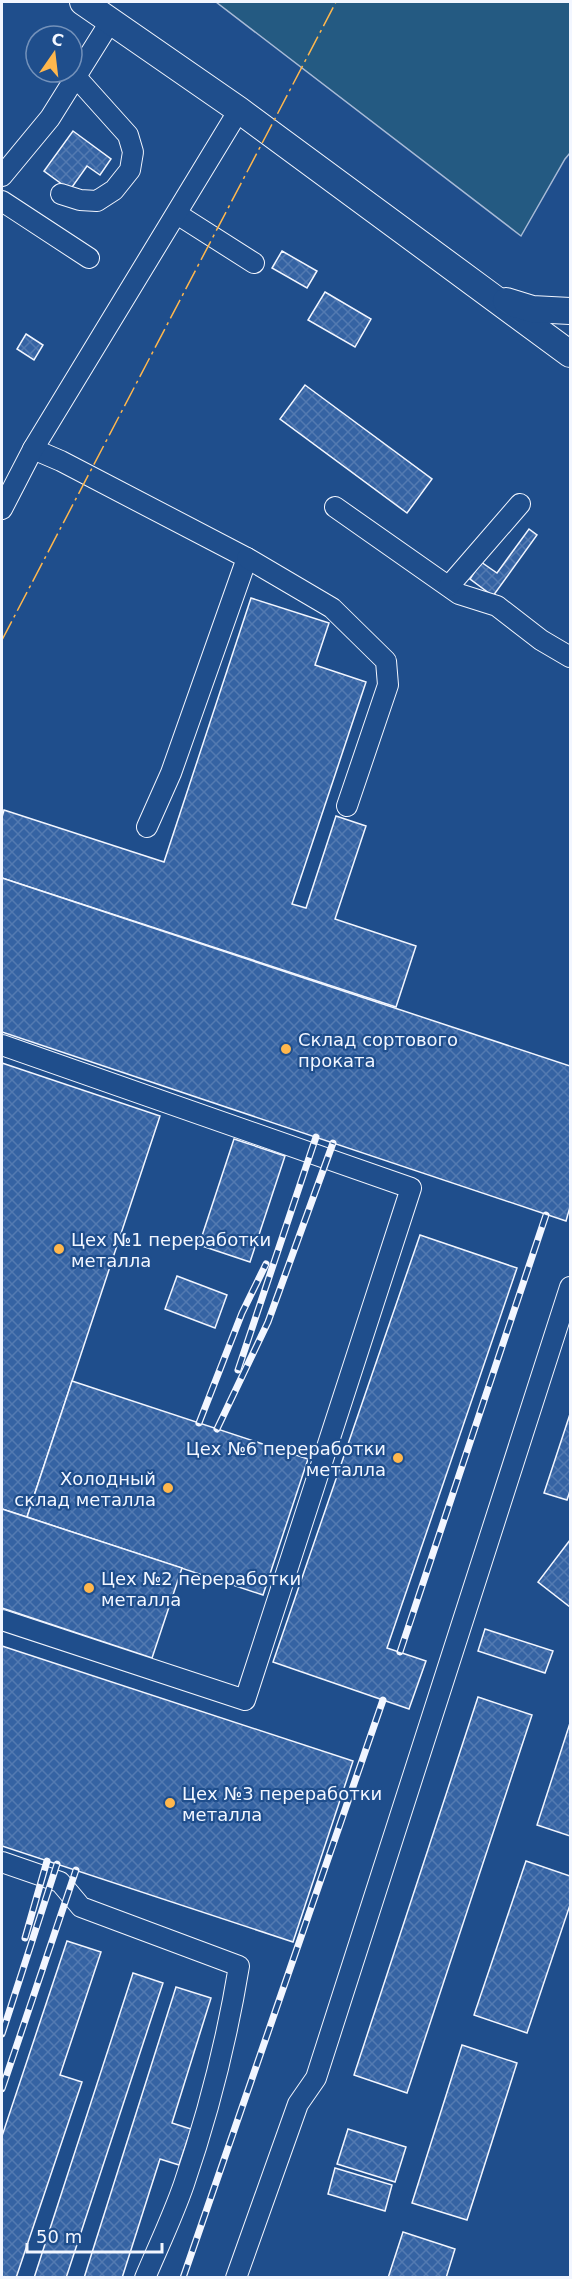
<svg xmlns="http://www.w3.org/2000/svg" width="572" height="2279" font-family="'DejaVu Sans',sans-serif">
<style>
.grass{fill:#245a82;stroke:#a8bbd7;stroke-width:1.5}
.building{fill:url(#building-cross-hatch);stroke:#f2f6ff;stroke-width:1.5}
.lines{fill:none;stroke-linecap:round;stroke-linejoin:round}
.minor-casing{stroke:#f2f6ff;stroke-width:22}
.major-casing{stroke:#f2f6ff;stroke-width:28}
.minor{stroke:#1f4e8c;stroke-width:20}
.major{stroke:#1f4e8c;stroke-width:26}
.rail-casing{stroke:#f2f6ff;stroke-width:7}
.rail{stroke:#1f4e8c;stroke-width:4.5;stroke-dasharray:14;stroke-linecap:butt}
.power{stroke:#ffb74d;stroke-width:1.5;stroke-dasharray:21 4.5 3 4.5;stroke-linecap:butt}
.poi-dot{fill:#ffb74d;stroke:#1f4e8c;stroke-width:2}
.labels{text-anchor:middle;dominant-baseline:central;stroke-width:4.5;stroke-linejoin:round;paint-order:stroke}
.poi-label{font-size:18px;fill:#f2f6ff;stroke:#1f4e8c;text-anchor:start}
</style>
<defs>
<pattern id="building-cross-hatch" width="8" height="8" patternUnits="userSpaceOnUse" patternTransform="scale(1.5)"><rect width="8" height="8" fill="#3563a3"/><path d="M0 0l8 8M0 8l8-8" fill="none" stroke="#537ab1"/></pattern>
</defs>
<rect width="100%" height="100%" fill="#1f4e8c"/>
<polygon class="grass" points="216,2 570,2 570,153 565,159 521,236"/>
<g class="building">
<polygon points="73,131 111,159 100,175 87,166 70,190 44,171"/>
<polygon points="282,251 317,271 307,288 272,268"/>
<polygon points="325,292 371,319 355,347 308,320"/>
<polygon points="26,334 43,345 34,360 17,349"/>
<polygon points="305,385 432,479 407,513 280,419"/>
<polygon points="529,529 537,535 493,596 470,579 481,562 497,573"/>
<polygon points="251,598 329,623 315,665 366,682 292,904 306,908 336,816 366,826 335,919 416,946 396,1007 2,878 2,817 4,810 164,862"/>
<polygon points="2,878 570,1066 570,1207 566,1221 2,1032"/>
<polygon points="2,1063 160,1116 27,1517 2,1509"/>
<polygon points="234,1139 285,1156 250,1262 199,1245"/>
<polygon points="420,1235 517,1268 387,1648 426,1661 409,1709 273,1662"/>
<polygon points="177,1276 227,1295 215,1328 165,1309"/>
<polygon points="72,1381 308,1459 263,1595 27,1517"/>
<polygon points="570,1414 570,1491 567,1500 544,1493"/>
<polygon points="2,1509 182,1568 152,1658 2,1608"/>
<polygon points="570,1540 570,1607 538,1582"/>
<polygon points="485,1629 553,1651 545,1673 478,1651"/>
<polygon points="2,1646 353,1761 293,1942 2,1846"/>
<polygon points="478,1697 532,1715 407,2093 354,2075"/>
<polygon points="570,1723 570,1836 537,1825"/>
<polygon points="526,1861 570,1876 570,1905 527,2033 474,2015"/>
<polygon points="67,1941 101,1952 60,2075 82,2082 16,2278 2,2278 2,2136"/>
<polygon points="133,1973 163,1983 66,2278 34,2278"/>
<polygon points="176,1987 211,1998 172,2123 191,2129 179,2165 160,2159 122,2278 84,2278"/>
<polygon points="462,2045 517,2063 467,2220 412,2203"/>
<polygon points="348,2129 406,2147 395,2182 337,2164"/>
<polygon points="335,2168 392,2185 385,2211 328,2194"/>
<polygon points="403,2232 455,2249 446,2278 388,2278"/>
</g>
<g class="lines">
<defs>
<g id="minor">
<polyline points="2,176 50,118 110,22"/>
<polyline points="61,194 80,200 97,201 114,190 130,170 133,152 128,135 76,77"/>
<polyline points="2,201 89,258"/>
<polyline points="177,214 254,263"/>
<polyline points="33,449 61,461 247,558 171,773 147,827"/>
<polyline points="335,507 459,594 497,606 541,640 570,657"/>
<polyline points="2,509 33,449 239,110"/>
<polyline points="247,558 332,608 386,661 388,685 347,806"/>
<polyline points="449,586 520,504"/>
<polyline points="2,1045 411,1188 245,1700 2,1620"/>
<path d="M2,1862L60,1882L81,1907L239,1966C227,2039 208,2114 184,2184C173,2216 158,2247 145,2278"/>
<polyline points="236,2278 298,2104 316,2078 570,1287"/>
</g>
<g id="major">
<polyline points="83,2 239,110 570,354"/>
<polyline points="506,301 532,309 570,311"/>
</g>
</defs>
<use href="#minor" class="minor-casing"/>
<use href="#major" class="major-casing"/>
<use href="#minor" class="minor"/>
<use href="#major" class="major"/>
<defs>
<g id="rail">
<polyline points="238,1370 316,1137"/>
<polyline points="199,1423 242,1313 266,1264"/>
<polyline points="217,1429 268,1322 333,1143"/>
<polyline points="400,1652 546,1215"/>
<polyline points="25,1938 47,1861"/>
<polyline points="2,2034 57,1864"/>
<polyline points="2,2089 76,1870"/>
<polyline points="183,2278 383,1700"/>
</g>
</defs>
<use href="#rail" class="rail-casing"/>
<use href="#rail" class="rail"/>
<polyline class="power" points="2,640 336,2"/>
</g>
<g class="poi-dot">
<circle cx="286" cy="1049" r="6"/>
<circle cx="59" cy="1249" r="6"/>
<circle cx="398" cy="1458" r="6"/>
<circle cx="168" cy="1488" r="6"/>
<circle cx="89" cy="1588" r="6"/>
<circle cx="170" cy="1803" r="6"/>
</g>
<g class="labels">
<g class="poi-label">
<text x="298" y="1039">Склад сортового<tspan x="298" dy="21">проката</tspan></text>
<text x="71" y="1239">Цех №1 переработки<tspan x="71" dy="21">металла</tspan></text>
<text x="386" y="1448" text-anchor="end">Цех №6 переработки<tspan x="386" dy="21">металла</tspan></text>
<text x="156" y="1478" text-anchor="end">Холодный<tspan x="156" dy="21">склад металла</tspan></text>
<text x="101" y="1578">Цех №2 переработки<tspan x="101" dy="21">металла</tspan></text>
<text x="182" y="1793">Цех №3 переработки<tspan x="182" dy="21">металла</tspan></text>
</g>
</g>
<rect width="572" height="2279" fill="none" stroke="#f2f6ff" stroke-width="6"/>
<g transform="translate(54 54) rotate(14)"><circle r="28" fill="#1f4e8c" stroke="#7391ba" stroke-width="1.5"/>
<path d="M0-4.5L10 22L0 15L-10 22Z" fill="#ffb74d"/>
<text y="-9" font-size="16" font-weight="bold" text-anchor="middle" fill="#f2f6ff">С</text>
</g>
<path d="M27 2243v9h135v-9" fill="none" stroke="#f2f6ff" stroke-width="3"/>
<text x="36" y="2243" font-size="18" fill="#f2f6ff" stroke="#1f4e8c" stroke-width="4.5" paint-order="stroke">50 m</text>
</svg>
